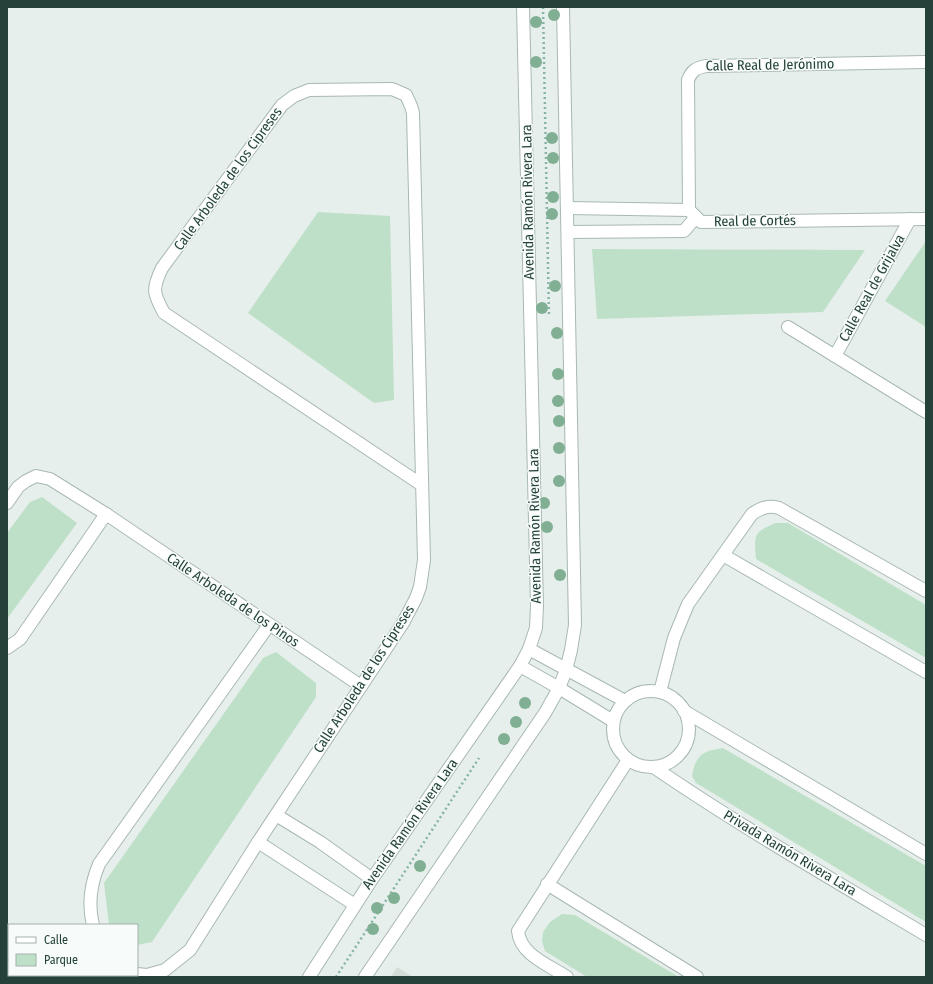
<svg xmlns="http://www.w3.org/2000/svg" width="933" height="984" font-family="'Fira Sans Condensed',sans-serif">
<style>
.built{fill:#d4dfda}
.green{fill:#bfe0c8}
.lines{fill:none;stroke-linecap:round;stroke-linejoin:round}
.minor-casing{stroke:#a8b8b2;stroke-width:14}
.path{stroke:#86b3a5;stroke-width:2.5;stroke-dasharray:2 3;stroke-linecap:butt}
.minor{stroke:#fff;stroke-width:12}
.tree{fill:#80af93}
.labels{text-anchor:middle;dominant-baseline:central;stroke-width:3;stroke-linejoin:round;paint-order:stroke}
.street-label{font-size:14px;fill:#24423a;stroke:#f7fbf9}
</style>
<rect width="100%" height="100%" fill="#e6efeb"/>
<polygon class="built" points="397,967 413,977 391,977"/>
<g class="green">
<polygon points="318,212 390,216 394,400 374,403 248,313"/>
<polygon points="926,241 926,327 885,301"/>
<polygon points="592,249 865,250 823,312 597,319"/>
<polygon points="42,497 77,523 7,619 7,533 30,502"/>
<path d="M776,523H788L926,605V658L756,559C754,535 753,532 776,523Z"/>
<polygon points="276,652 316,683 316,697 152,942 137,945 137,925 109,925 104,883 263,658"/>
<path d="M723,748L926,866V922L696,783L692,776C696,754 703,751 723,748Z"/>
<polygon points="562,914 575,915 679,977 587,977 545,951 542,941 543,932 550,922"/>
</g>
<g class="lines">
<defs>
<g id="minor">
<path d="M926,62L706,66C696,68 692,70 688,80L689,210L701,222L926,219"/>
<polyline points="568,208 689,210"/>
<polyline points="568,232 684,231 696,217"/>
<polyline points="788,327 926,412"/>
<polyline points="835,356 910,219"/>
<polyline points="7,503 18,487 26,481 36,476 50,479 106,514 361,686"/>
<polyline points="723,555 926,672"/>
<polyline points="7,648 20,639 106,514"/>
<polyline points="529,649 625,701"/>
<polyline points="520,666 559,688 613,721"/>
<circle cx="651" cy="729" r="38"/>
<path d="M660,692L674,638L688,604L752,514C761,508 768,505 779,508L926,591"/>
<polyline points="684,711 926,854"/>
<path d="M655,768C743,828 835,881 926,935"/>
<polyline points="276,815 320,842 372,879"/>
<polyline points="258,842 355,905"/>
<polyline points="547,884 697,977"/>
<path d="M93,925C88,905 91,883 99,864L269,625"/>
<path d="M137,974L147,975L165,970L190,950L258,842L403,623L416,598L420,587L424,560L413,113L411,106L406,95L392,89L309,90L294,96L282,105L162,268C152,289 153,293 164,313L422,485"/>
<polyline points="309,977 372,879 520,666 529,649 536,628 537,606 523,7"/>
<polyline points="365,977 545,713 559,688 566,670 571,650 575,625 563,7"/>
<path d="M567,977C549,965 520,955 518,931L628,760"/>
</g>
</defs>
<use href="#minor" class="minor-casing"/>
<g class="path">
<polyline points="543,7 549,317"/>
<polyline points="336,977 479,758"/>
</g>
<use href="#minor" class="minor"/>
</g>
<g class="tree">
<circle cx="554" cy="15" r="6"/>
<circle cx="536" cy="22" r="6"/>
<circle cx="536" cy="62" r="6"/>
<circle cx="552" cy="138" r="6"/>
<circle cx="553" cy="158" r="6"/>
<circle cx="553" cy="197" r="6"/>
<circle cx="552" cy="214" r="6"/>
<circle cx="555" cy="286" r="6"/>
<circle cx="542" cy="308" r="6"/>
<circle cx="557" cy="333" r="6"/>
<circle cx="558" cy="374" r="6"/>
<circle cx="558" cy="401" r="6"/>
<circle cx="559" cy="421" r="6"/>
<circle cx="559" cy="448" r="6"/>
<circle cx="559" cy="481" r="6"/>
<circle cx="544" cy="503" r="6"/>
<circle cx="547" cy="527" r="6"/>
<circle cx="560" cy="575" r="6"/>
<circle cx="525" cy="703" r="6"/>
<circle cx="516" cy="722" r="6"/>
<circle cx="504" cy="739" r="6"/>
<circle cx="420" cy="866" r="6"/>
<circle cx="394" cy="898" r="6"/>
<circle cx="377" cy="908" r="6"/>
<circle cx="373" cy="929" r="6"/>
</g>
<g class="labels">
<g class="street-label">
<text transform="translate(770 65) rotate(-1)">Calle Real de Jerónimo</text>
<text transform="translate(228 179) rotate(-54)">Calle Arboleda de los Cipreses</text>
<text transform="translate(528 202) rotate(-91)">Avenida Ramón Rivera Lara</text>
<text transform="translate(755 221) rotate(-1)">Real de Cortés</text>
<text transform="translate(872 288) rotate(-61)">Calle Real de Grijalva</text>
<text transform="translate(535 526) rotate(-91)">Avenida Ramón Rivera Lara</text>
<text transform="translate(233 600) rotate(34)">Calle Arboleda de los Pinos</text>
<text transform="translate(364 679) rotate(-57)">Calle Arboleda de los Cipreses</text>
<text transform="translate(410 824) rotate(-55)">Avenida Ramón Rivera Lara</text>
<text transform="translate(790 853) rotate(31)">Privada Ramón Rivera Lara</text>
</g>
</g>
<rect width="933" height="984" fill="none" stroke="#24423a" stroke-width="16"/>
<rect x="8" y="924" width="130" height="52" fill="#f7fbf9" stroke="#a3b1ad"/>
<rect x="16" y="937" width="20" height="6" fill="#ffffff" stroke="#a3b1ad"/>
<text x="44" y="944" font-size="12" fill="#24423a">Calle</text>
<rect x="16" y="954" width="20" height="12" fill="#bfe0c8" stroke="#a3b1ad"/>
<text x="44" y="964" font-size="12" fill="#24423a">Parque</text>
</svg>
